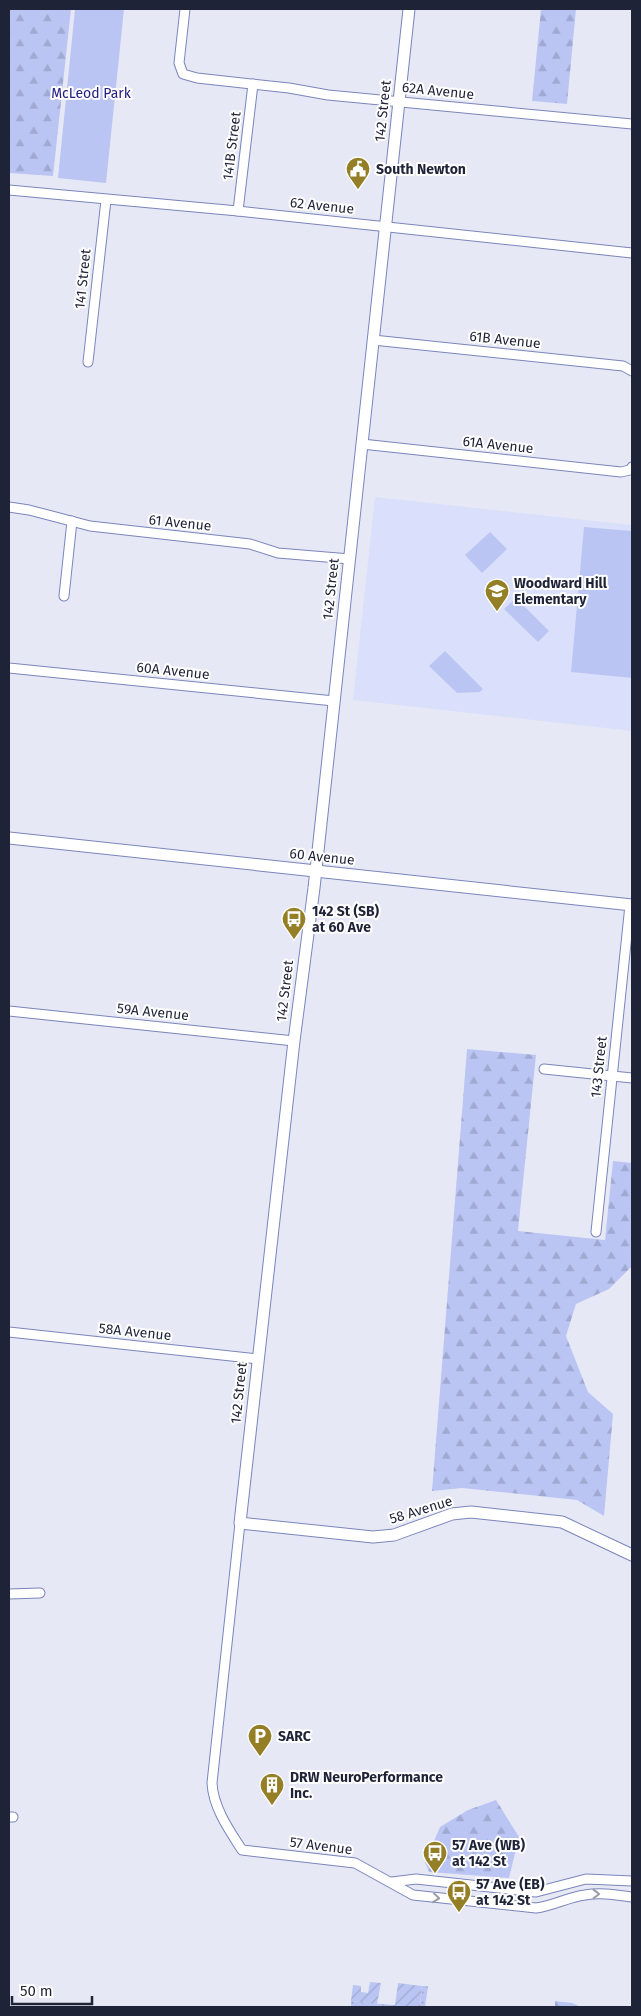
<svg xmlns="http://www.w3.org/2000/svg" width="641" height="2016" font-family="'Fira Sans',sans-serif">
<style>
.built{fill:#dae0fb}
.grass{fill:url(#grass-dots)}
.forest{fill:url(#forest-firs)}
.park{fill:#bbc5f3}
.garden{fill:url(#garden-furrows)}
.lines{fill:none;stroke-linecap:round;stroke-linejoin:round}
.minor-casing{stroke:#7a85bb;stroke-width:11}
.tertiary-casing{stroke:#7a85bb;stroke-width:13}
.minor{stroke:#fff;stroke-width:9}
.tertiary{stroke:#fff;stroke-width:11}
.oneway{stroke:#9a9ca5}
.labels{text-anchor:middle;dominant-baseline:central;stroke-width:4;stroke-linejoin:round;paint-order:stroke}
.street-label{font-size:14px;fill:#1f2338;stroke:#fff}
.park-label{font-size:14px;fill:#242084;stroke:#fff}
.poi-label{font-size:14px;font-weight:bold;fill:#1f2338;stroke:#fff;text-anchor:start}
</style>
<defs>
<pattern id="grass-dots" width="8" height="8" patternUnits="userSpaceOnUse" patternTransform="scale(1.25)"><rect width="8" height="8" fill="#bbc5f3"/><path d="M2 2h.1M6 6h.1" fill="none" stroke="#a0a9d1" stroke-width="1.8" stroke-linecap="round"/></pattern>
<pattern id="forest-firs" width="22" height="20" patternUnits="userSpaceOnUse" patternTransform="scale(1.25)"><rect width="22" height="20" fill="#bbc5f3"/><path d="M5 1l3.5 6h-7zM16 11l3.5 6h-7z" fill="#a0a9d1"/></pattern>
<pattern id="garden-furrows" width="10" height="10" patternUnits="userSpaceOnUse" patternTransform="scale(1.25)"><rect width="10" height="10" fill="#bbc5f3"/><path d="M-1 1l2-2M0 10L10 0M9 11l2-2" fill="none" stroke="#a0a9d1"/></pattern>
</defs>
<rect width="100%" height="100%" fill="#e6e9f5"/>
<polygon class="built" points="375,497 632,525 632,731 353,700"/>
<g class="grass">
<polygon points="422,1986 428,1986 425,2007 420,2007"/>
<polygon points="351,2001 381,2004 382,2007 351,2007"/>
</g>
<g class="forest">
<polygon points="9,9 71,9 53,176 9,173"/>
<polygon points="541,9 576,9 567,104 532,101"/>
<polygon points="467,1049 536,1055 518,1231 605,1240 613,1161 632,1163 632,1266 609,1289 576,1304 566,1336 588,1392 613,1414 604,1516 577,1500 462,1488 432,1491"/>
<polygon points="496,1800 519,1837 509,1878 429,1872 425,1862 440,1827 468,1810"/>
<polygon points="555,2001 572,2003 581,2007 555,2007"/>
</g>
<g class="park">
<polygon points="75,9 124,9 106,183 58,178"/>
<polygon points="584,527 632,531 632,678 571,672"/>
<polygon points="490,532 507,549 482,573 465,555"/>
<polygon points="516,598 549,631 538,642 504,609"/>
<polygon points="445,651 483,689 480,692 457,693 429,666"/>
</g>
<g class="garden">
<polygon points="370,1982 381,1983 377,2004 351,2001 353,1985 361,1986 361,1992 368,1993"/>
<polygon points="398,1983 422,1986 420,2007 382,2007 381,2004 395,2005"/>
</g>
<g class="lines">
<defs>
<g id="minor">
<polyline points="185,9 179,63 183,74 197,78 289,88 328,95 632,124"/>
<polyline points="9,190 238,211 632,253"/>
<polyline points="238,211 253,84"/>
<polyline points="373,340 623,366 632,371"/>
<polyline points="88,362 106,200"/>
<polyline points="362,444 621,472 630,470 632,467"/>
<polyline points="9,507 29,510 90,526 250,544 278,553 350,559"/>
<polyline points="64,596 72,521"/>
<polyline points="9,668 334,701"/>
<polyline points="9,1011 294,1041"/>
<polyline points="544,1069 632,1078"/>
<polyline points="596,1232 630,905"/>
<polyline points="9,1332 258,1359"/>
<path d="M240,1523L212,1783C213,1807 229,1830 242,1850L355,1863L413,1895L536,1908C553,1906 568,1897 585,1895C601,1892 617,1895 632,1897"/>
<polyline points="9,1594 40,1593"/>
<polyline points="9,1817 13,1817"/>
<polyline points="392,1882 416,1879 536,1892 586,1879 632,1881"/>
</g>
<g id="tertiary">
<polyline points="409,9 314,888 294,1041 240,1523 373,1537 394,1535 452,1514 471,1512 562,1522 632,1555"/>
<polyline points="9,838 632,905"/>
</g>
</defs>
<use href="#minor" class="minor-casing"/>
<use href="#tertiary" class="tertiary-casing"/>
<use href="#minor" class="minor"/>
<use href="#tertiary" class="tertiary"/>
</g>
<defs><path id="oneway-chevron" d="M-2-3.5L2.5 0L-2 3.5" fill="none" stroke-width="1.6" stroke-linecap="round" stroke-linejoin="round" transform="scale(1.25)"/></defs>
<g class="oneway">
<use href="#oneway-chevron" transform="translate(596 1894)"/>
<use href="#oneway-chevron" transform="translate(436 1898) rotate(6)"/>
</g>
<defs>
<symbol id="civic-pin" viewBox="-11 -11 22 30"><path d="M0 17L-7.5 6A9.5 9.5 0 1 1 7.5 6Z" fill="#947f26" stroke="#fff"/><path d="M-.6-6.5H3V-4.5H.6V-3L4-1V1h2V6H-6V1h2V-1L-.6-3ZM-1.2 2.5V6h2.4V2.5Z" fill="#fff"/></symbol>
<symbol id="school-pin" viewBox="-11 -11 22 30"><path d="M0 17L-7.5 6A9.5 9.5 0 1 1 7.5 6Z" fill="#947f26" stroke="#fff"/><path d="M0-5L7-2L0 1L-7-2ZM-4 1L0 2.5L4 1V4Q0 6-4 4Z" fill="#fff"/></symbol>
<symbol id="bus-pin" viewBox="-11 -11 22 30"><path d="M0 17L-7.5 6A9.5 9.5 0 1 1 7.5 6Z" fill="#947f26" stroke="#fff"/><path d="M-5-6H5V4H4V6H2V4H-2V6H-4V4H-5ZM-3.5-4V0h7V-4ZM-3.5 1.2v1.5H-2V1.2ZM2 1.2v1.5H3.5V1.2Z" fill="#fff"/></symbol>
<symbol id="parking-pin" viewBox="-11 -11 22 30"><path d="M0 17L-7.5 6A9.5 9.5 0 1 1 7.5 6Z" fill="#947f26" stroke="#fff"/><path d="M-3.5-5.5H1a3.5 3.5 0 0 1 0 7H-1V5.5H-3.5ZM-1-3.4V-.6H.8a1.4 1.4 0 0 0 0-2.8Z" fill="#fff"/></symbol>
<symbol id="building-pin" viewBox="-11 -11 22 30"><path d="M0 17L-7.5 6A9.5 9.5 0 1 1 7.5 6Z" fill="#947f26" stroke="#fff"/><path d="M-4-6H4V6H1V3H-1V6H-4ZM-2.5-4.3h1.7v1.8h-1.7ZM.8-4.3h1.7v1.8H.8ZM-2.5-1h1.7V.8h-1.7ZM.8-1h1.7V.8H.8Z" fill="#fff"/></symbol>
</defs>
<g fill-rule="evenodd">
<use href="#civic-pin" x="344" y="155" width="28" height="38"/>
<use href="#school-pin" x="483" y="577" width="28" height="38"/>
<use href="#bus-pin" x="280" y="905" width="28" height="38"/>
<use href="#parking-pin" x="246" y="1722" width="28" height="38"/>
<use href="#building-pin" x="258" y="1771" width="28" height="38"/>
<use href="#bus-pin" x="421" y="1839" width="28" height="38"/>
<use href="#bus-pin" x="445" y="1878" width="28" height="38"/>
</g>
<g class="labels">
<g class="street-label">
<text transform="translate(438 91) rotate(6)">62A Avenue</text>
<text transform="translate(383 111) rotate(-84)">142 Street</text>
<text transform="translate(232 146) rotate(-83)">141B Street</text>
<text transform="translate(322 206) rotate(6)">62 Avenue</text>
<text transform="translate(83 279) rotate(-84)">141 Street</text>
<text transform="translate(505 340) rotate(6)">61B Avenue</text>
<text transform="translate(498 445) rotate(6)">61A Avenue</text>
<text transform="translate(180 523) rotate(6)">61 Avenue</text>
<text transform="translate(331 589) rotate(-84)">142 Street</text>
<text transform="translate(173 671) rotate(6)">60A Avenue</text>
<text transform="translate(322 857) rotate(6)">60 Avenue</text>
<text transform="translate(285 991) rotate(-83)">142 Street</text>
<text transform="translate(153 1012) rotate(6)">59A Avenue</text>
<text transform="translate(599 1067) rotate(-84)">143 Street</text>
<text transform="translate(135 1332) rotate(6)">58A Avenue</text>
<text transform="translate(239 1393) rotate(-84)">142 Street</text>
<text transform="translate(421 1510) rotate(-17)">58 Avenue</text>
<text transform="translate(321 1846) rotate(7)">57 Avenue</text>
</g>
<g class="park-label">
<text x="91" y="93">McLeod Park</text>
</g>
<g class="poi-label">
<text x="376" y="169">South Newton</text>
<text x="514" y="583">Woodward Hill<tspan x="514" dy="16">Elementary</tspan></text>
<text x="312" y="911">142 St (SB)<tspan x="312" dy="16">at 60 Ave</tspan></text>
<text x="278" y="1736">SARC</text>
<text x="290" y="1777">DRW NeuroPerformance<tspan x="290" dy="16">Inc.</tspan></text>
<text x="452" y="1845">57 Ave (WB)<tspan x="452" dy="16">at 142 St</tspan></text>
<text x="476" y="1884">57 Ave (EB)<tspan x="476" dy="16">at 142 St</tspan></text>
</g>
</g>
<rect width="641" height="2016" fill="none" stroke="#1f2338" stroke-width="20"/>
<path d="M12 1996v8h80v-8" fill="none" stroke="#1f2338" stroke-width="2.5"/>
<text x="20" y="1996" font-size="15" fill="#1f2338" stroke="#ffffff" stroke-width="4" paint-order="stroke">50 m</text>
</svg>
